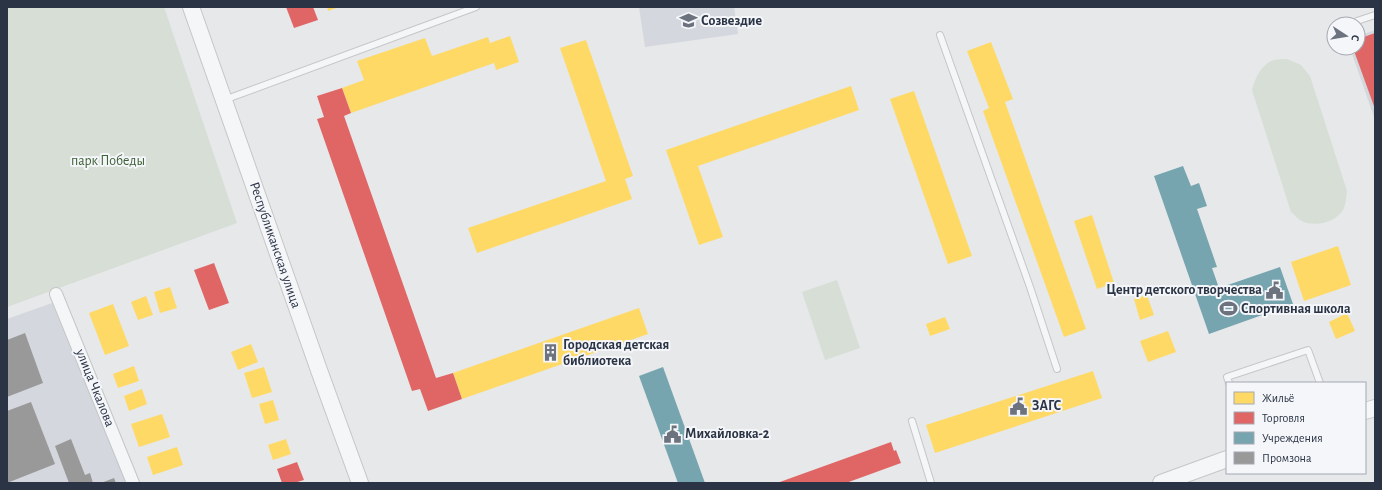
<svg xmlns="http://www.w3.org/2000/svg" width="1382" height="490" font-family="'Alegreya Sans',sans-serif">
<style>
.built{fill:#d4d7dd}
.green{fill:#d6ded6}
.homes{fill:#ffd966}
.shops{fill:#e06666}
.public{fill:#76a5af}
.industry{fill:#999}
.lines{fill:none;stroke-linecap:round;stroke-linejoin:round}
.service-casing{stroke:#c4c6c8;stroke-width:8}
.minor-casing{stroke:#c4c6c8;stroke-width:14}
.tertiary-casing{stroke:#c4c6c8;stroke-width:18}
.service{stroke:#f5f6f7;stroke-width:6}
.minor{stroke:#f5f6f7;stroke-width:12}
.tertiary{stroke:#f5f6f7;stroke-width:16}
.labels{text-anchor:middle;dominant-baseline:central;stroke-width:4;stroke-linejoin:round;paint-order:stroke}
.poi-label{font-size:14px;font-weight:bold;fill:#2b3445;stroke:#f4f6f9;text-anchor:start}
.park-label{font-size:14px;fill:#3f6138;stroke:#f4f6f9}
.street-label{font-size:14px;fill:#2b3445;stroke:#f4f6f9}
</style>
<rect width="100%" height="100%" fill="#e6e8ea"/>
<g class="built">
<polygon points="639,7 734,7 738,34 645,47"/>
<polygon points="1375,30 1375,120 1350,48 1358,48 1358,36"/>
<polygon points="52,303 127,483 7,483 7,319"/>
</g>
<g class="green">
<polygon points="7,7 164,7 237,223 7,307"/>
<path d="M1287,59L1301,65L1310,76L1347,191C1346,198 1346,204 1343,210C1335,223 1313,228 1300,220C1297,218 1294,214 1291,212L1252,90C1255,78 1262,63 1274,60C1278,59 1283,59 1287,59Z"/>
<polygon points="837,280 860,348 825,360 802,292"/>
</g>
<g class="homes">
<polygon points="327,7 339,7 328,11"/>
<polygon points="510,36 519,62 496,70 494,63 351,113 342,88 364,80 357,61 425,38 432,56 488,37 490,43"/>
<polygon points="586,40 633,176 625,179 632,199 477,253 468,228 606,181 560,48"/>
<polygon points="991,42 1013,99 1005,102 1086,329 1064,337 983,111 989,108 967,51"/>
<polygon points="851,86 859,110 698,166 723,237 699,245 666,150"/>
<polygon points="914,91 972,256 948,264 890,99"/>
<polygon points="1092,215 1114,283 1097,289 1074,221"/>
<polygon points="1338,246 1351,285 1304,301 1291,262"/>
<polygon points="170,287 177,308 160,313 154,292"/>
<polygon points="1147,295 1154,315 1140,320 1134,299"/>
<polygon points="146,296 153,315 138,320 131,302"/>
<polygon points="113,304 129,346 105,355 89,313"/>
<polygon points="639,308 648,334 462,399 453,373"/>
<polygon points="1347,313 1355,331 1336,339 1329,322"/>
<polygon points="945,317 950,329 930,336 926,324"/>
<polygon points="1168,331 1176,352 1148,362 1140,341"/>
<polygon points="251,344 258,362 238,370 231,352"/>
<polygon points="134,366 139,381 118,388 113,374"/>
<polygon points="264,367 272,392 252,398 244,373"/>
<polygon points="1093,371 1102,398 935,453 926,425"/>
<polygon points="142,389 147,404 129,411 124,396"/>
<polygon points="273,400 279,420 265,424 259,404"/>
<polygon points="162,414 170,437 139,447 131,424"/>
<polygon points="286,439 291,454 273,460 268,445"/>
<polygon points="177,447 183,465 153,475 147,457"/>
</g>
<g class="shops">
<polygon points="286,7 313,7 318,20 294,28"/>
<polygon points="1375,33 1375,109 1353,48 1358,48 1358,39"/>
<polygon points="342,88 351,113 344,116 436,378 453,373 462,399 428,411 420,389 412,391 317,119 324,117 317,96"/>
<polygon points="214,263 229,303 209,310 194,270"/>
<polygon points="891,442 894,451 896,450 901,463 846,483 777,483"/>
<polygon points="297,462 304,480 294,483 282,483 277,469"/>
</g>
<g class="public">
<polygon points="1183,166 1191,186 1199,183 1207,206 1197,209 1217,267 1212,268 1219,288 1280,267 1293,304 1209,334 1154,176"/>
<polygon points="663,367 705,483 678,483 639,376"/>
</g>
<g class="industry">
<polygon points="25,333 43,383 7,397 7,340"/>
<polygon points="31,402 55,464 7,483 7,411"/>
<polygon points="71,439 85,475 90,473 93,483 69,483 55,446"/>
<polygon points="114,478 116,483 101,483"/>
</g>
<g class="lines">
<defs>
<g id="service">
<polyline points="1357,21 1375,15"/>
<polyline points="940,35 1030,287 1057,369"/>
<polyline points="224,100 476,7"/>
<polyline points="1229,383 1227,377 1308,350 1320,383"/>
<polyline points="912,421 931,483"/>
</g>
<polyline id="minor" points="56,294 133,483"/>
<g id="tertiary">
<polyline points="191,7 320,373 360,483"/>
<polyline points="1365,411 1375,408"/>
<polyline points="1161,483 1227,459"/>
</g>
</defs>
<use href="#service" class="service-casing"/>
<use href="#minor" class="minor-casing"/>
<use href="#tertiary" class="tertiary-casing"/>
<use href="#service" class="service"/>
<use href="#minor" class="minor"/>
<use href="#tertiary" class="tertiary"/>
</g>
<defs>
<symbol id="school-bare" viewBox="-9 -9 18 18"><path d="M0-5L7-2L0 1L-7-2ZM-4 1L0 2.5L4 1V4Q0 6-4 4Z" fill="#6c737f" stroke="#f4f6f9" stroke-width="2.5" paint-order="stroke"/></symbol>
<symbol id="civic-bare" viewBox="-9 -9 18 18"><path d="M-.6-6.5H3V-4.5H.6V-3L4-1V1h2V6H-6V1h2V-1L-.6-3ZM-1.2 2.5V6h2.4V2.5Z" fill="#6c737f" stroke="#f4f6f9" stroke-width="2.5" paint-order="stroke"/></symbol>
<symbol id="stadium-bare" viewBox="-9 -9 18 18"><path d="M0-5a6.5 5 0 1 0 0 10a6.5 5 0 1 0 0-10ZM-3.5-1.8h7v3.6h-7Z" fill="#6c737f" stroke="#f4f6f9" stroke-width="2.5" paint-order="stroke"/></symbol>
<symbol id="building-bare" viewBox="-9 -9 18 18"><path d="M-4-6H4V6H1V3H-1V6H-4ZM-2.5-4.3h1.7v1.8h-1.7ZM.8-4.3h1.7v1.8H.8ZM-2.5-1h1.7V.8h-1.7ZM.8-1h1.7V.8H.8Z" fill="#6c737f" stroke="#f4f6f9" stroke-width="2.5" paint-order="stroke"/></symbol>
</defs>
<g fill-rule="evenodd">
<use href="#school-bare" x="676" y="8" width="25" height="25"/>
<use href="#civic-bare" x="1262" y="278" width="25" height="25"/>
<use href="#stadium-bare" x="1216" y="296" width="25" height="25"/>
<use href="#building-bare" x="538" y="340" width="25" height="25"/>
<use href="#civic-bare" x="1006" y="394" width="25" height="25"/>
<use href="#civic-bare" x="660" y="422" width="25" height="25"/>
</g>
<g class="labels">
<g class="poi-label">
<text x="701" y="21">Созвездие</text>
<text x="1262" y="290" text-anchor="end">Центр детского творчества</text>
<text x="1241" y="309">Спортивная школа</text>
<text x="563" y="345">Городская детская<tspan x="563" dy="16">библиотека</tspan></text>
<text x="1032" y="406">ЗАГС</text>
<text x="685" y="434">Михайловка-2</text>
</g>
<g class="park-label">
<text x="108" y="161">парк Победы</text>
</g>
<g class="street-label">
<text transform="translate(275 245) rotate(71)">Республиканская улица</text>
<text transform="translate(95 388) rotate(68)">улица Чкалова</text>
</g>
</g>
<rect width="1382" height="490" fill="none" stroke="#2b3445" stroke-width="16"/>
<rect x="1226" y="382" width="140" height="92" fill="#f4f6f9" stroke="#a4a8b1"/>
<rect x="1234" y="392" width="20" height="12" fill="#ffd966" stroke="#a4a8b1"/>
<text x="1262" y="402" font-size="12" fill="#2b3445">Жильё</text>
<rect x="1234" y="412" width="20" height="12" fill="#e06666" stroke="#a4a8b1"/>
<text x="1262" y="422" font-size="12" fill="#2b3445">Торговля</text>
<rect x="1234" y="432" width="20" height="12" fill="#76a5af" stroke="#a4a8b1"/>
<text x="1262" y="442" font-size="12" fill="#2b3445">Учреждения</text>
<rect x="1234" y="452" width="20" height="12" fill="#999999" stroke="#a4a8b1"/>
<text x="1262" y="462" font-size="12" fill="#2b3445">Промзона</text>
<g transform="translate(1346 36) rotate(102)"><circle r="19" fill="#f4f6f9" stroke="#a4a8b1"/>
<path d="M0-3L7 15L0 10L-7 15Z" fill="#6c737f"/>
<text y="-6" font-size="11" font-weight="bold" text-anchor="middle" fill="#2b3445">С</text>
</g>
</svg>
